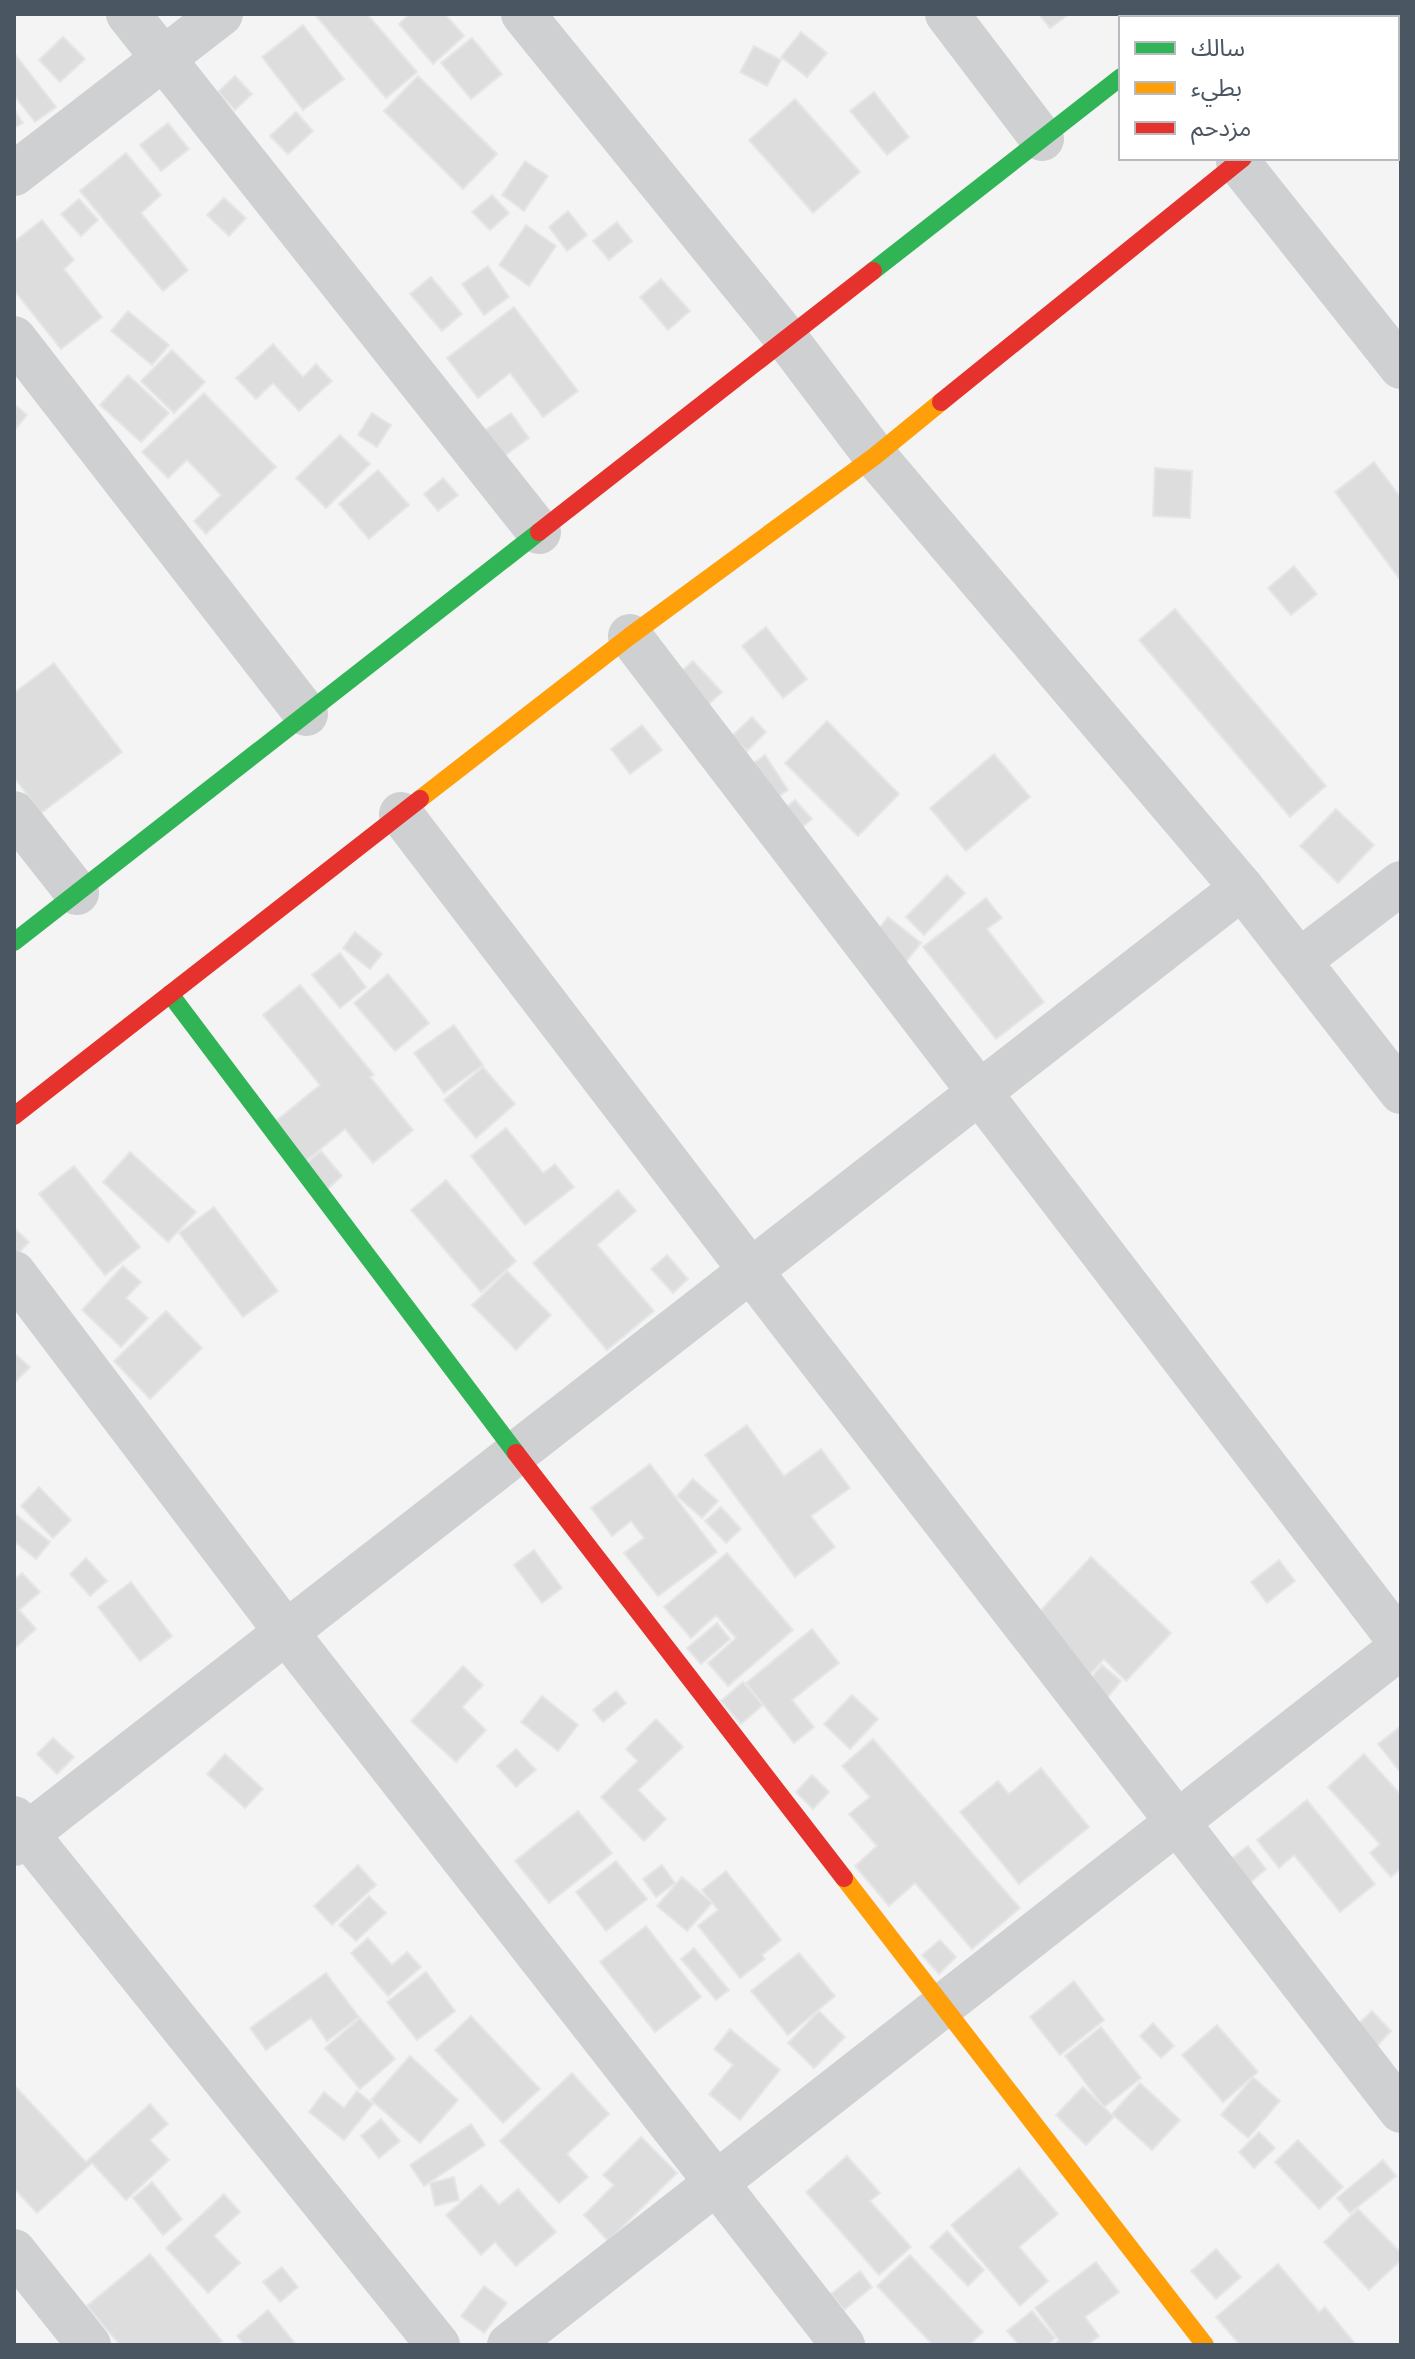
<svg xmlns="http://www.w3.org/2000/svg" width="1415" height="2359" font-family="'Fira Sans Condensed','Noto Sans Arabic',sans-serif">
<style>
.building{fill:#ddddde;stroke:#e5e6e7;stroke-width:2}
.lines{fill:none;stroke-linecap:round;stroke-linejoin:round}
.street{stroke:#ced0d2;stroke-width:44}
.fast{stroke:#30b455;stroke-width:18}
.slow{stroke:#ff9f0a;stroke-width:18}
.jam{stroke:#e5322d;stroke-width:18}
</style>
<rect width="100%" height="100%" fill="#f4f4f4"/>
<g class="building">
<polygon points="318,14 367,14 417,72 386,98 316,16"/>
<polygon points="409,14 445,14 464,36 433,64 399,24"/>
<polygon points="1039,14 1069,14 1050,28"/>
<polygon points="303,25 344,79 303,110 262,57"/>
<polygon points="801,32 827,53 807,77 781,57"/>
<polygon points="63,37 85,59 60,82 39,60"/>
<polygon points="472,38 502,74 471,99 441,63"/>
<polygon points="754,46 781,60 767,86 740,72"/>
<polygon points="14,53 56,107 35,122 14,95"/>
<polygon points="235,76 252,94 235,110 218,92"/>
<polygon points="418,76 497,154 463,189 384,111"/>
<polygon points="874,92 909,137 887,155 850,111"/>
<polygon points="795,99 860,172 813,213 749,140"/>
<polygon points="14,109 23,123 14,128"/>
<polygon points="296,112 313,131 288,154 270,136"/>
<polygon points="168,123 189,149 161,171 140,145"/>
<polygon points="126,153 161,195 141,213 188,270 163,291 80,191"/>
<polygon points="525,161 548,176 524,211 502,195"/>
<polygon points="492,195 509,213 490,230 472,212"/>
<polygon points="224,198 246,218 229,236 207,215"/>
<polygon points="79,199 98,220 81,236 61,214"/>
<polygon points="568,211 587,235 567,251 549,227"/>
<polygon points="42,220 74,260 64,269 102,317 61,349 14,290 14,242"/>
<polygon points="617,222 632,241 609,260 593,241"/>
<polygon points="526,225 556,246 529,286 499,265"/>
<polygon points="488,266 509,297 484,315 462,284"/>
<polygon points="431,277 462,314 442,331 410,294"/>
<polygon points="661,279 690,311 668,330 640,297"/>
<polygon points="514,307 578,391 543,417 510,373 478,398 447,358"/>
<polygon points="128,311 169,345 152,365 111,331"/>
<polygon points="273,344 303,377 316,364 332,381 299,411 273,383 256,399 236,378"/>
<polygon points="172,350 205,382 174,413 141,381"/>
<polygon points="128,375 169,413 141,442 100,405"/>
<polygon points="204,393 276,467 206,534 194,521 221,495 187,460 168,478 142,452"/>
<polygon points="14,404 27,415 14,431"/>
<polygon points="372,413 391,425 377,447 358,435"/>
<polygon points="511,413 529,438 503,457 484,431"/>
<polygon points="340,435 370,464 326,508 296,478"/>
<polygon points="1374,462 1401,498 1401,581 1335,492"/>
<polygon points="1155,468 1192,471 1190,518 1153,516"/>
<polygon points="378,470 409,505 369,539 339,504"/>
<polygon points="443,478 458,495 438,511 424,494"/>
<polygon points="1294,566 1317,594 1291,615 1268,588"/>
<polygon points="1175,609 1326,786 1290,817 1139,640"/>
<polygon points="766,627 807,679 783,698 742,646"/>
<polygon points="693,661 722,692 702,710 673,679"/>
<polygon points="54,663 122,752 41,813 14,777 14,693"/>
<polygon points="752,717 766,732 747,751 732,736"/>
<polygon points="827,721 899,794 858,836 785,763"/>
<polygon points="642,725 662,750 630,774 611,749"/>
<polygon points="994,754 1030,797 966,851 930,808"/>
<polygon points="765,755 788,790 769,803 746,768"/>
<polygon points="795,800 812,819 794,834 777,815"/>
<polygon points="1336,809 1374,845 1338,883 1300,846"/>
<polygon points="947,875 965,893 924,935 906,917"/>
<polygon points="986,898 1002,918 987,929 1044,1002 996,1039 923,947"/>
<polygon points="888,917 921,943 900,969 867,944"/>
<polygon points="355,932 382,954 370,969 343,948"/>
<polygon points="340,953 366,987 340,1008 312,975"/>
<polygon points="388,974 429,1023 395,1051 354,1003"/>
<polygon points="300,985 374,1075 370,1077 413,1130 373,1163 345,1129 302,1164 271,1125 320,1085 263,1015"/>
<polygon points="454,1025 483,1065 444,1093 414,1053"/>
<polygon points="483,1067 515,1104 476,1138 444,1100"/>
<polygon points="506,1128 543,1173 555,1164 574,1187 525,1225 471,1156"/>
<polygon points="321,1151 342,1176 324,1192 303,1166"/>
<polygon points="130,1152 196,1212 168,1242 103,1182"/>
<polygon points="74,1166 140,1247 105,1275 39,1194"/>
<polygon points="446,1180 516,1261 481,1292 411,1210"/>
<polygon points="618,1190 636,1211 597,1245 654,1311 607,1350 533,1263"/>
<polygon points="214,1207 278,1291 243,1317 179,1233"/>
<polygon points="14,1228 29,1242 15,1257 14,1256"/>
<polygon points="667,1255 688,1279 673,1293 651,1269"/>
<polygon points="123,1266 141,1282 126,1298 148,1318 121,1347 82,1310"/>
<polygon points="507,1271 551,1315 516,1350 472,1305"/>
<polygon points="166,1311 202,1348 150,1399 114,1361"/>
<polygon points="14,1353 30,1367 14,1383"/>
<polygon points="747,1425 784,1476 821,1449 850,1488 811,1516 835,1547 795,1577 705,1455"/>
<polygon points="650,1464 717,1552 658,1596 624,1553 644,1538 631,1521 612,1536 591,1508"/>
<polygon points="693,1479 718,1501 702,1518 677,1496"/>
<polygon points="39,1487 71,1520 53,1538 21,1506"/>
<polygon points="721,1507 741,1529 726,1543 705,1521"/>
<polygon points="14,1513 50,1542 36,1559 14,1541"/>
<polygon points="534,1550 562,1588 542,1603 514,1565"/>
<polygon points="727,1553 793,1630 728,1686 708,1663 736,1638 716,1615 691,1638 664,1607"/>
<polygon points="1091,1557 1171,1633 1126,1681 1104,1659 1083,1682 1025,1627"/>
<polygon points="86,1558 107,1581 90,1596 70,1574"/>
<polygon points="1279,1560 1295,1581 1267,1603 1251,1582"/>
<polygon points="22,1573 40,1592 19,1610 36,1629 16,1647 14,1645 14,1580"/>
<polygon points="131,1582 172,1636 140,1661 98,1607"/>
<polygon points="717,1623 730,1639 701,1664 687,1648"/>
<polygon points="812,1629 839,1663 792,1700 814,1727 794,1743 746,1683"/>
<polygon points="1102,1665 1121,1681 1097,1710 1077,1694"/>
<polygon points="463,1666 483,1685 462,1707 486,1730 456,1762 411,1721"/>
<polygon points="743,1682 763,1705 741,1724 721,1701"/>
<polygon points="616,1691 626,1703 603,1722 593,1710"/>
<polygon points="852,1695 878,1719 850,1749 824,1724"/>
<polygon points="542,1696 578,1725 558,1751 521,1722"/>
<polygon points="656,1719 683,1747 638,1790 666,1819 644,1841 601,1797 638,1761 626,1749"/>
<polygon points="1401,1726 1401,1773 1378,1744"/>
<polygon points="53,1738 74,1757 57,1774 37,1754"/>
<polygon points="873,1739 1020,1908 972,1949 915,1883 889,1906 855,1866 877,1846 849,1814 870,1797 842,1766"/>
<polygon points="516,1749 536,1770 516,1787 497,1766"/>
<polygon points="225,1754 263,1789 245,1808 207,1774"/>
<polygon points="1364,1754 1401,1795 1401,1868 1391,1877 1370,1853 1380,1844 1328,1787"/>
<polygon points="1041,1768 1089,1827 1019,1884 960,1812 998,1781 1009,1794"/>
<polygon points="812,1775 829,1792 813,1809 796,1792"/>
<polygon points="1307,1800 1375,1884 1340,1912 1294,1855 1279,1868 1257,1840"/>
<polygon points="578,1811 612,1853 549,1903 515,1861"/>
<polygon points="1248,1846 1266,1869 1241,1890 1222,1866"/>
<polygon points="616,1861 647,1899 606,1931 576,1892"/>
<polygon points="358,1865 376,1885 332,1925 314,1906"/>
<polygon points="662,1865 675,1883 656,1897 643,1879"/>
<polygon points="726,1871 781,1940 762,1955 765,1959 740,1978 698,1926 718,1910 702,1890"/>
<polygon points="682,1877 712,1903 687,1931 657,1906"/>
<polygon points="369,1896 386,1913 356,1941 339,1925"/>
<polygon points="646,1926 701,1997 655,2032 600,1962"/>
<polygon points="368,1938 392,1965 407,1952 421,1967 388,1996 351,1953"/>
<polygon points="940,1940 956,1957 939,1974 922,1955"/>
<polygon points="694,1948 729,1990 716,2000 681,1959"/>
<polygon points="799,1953 835,1996 788,2035 751,1991"/>
<polygon points="426,1972 455,2011 417,2040 387,2002"/>
<polygon points="326,1973 359,2017 327,2041 311,2018 266,2050 250,2028"/>
<polygon points="1074,1981 1104,2020 1060,2055 1030,2017"/>
<polygon points="819,2011 845,2037 814,2068 788,2043"/>
<polygon points="1372,2011 1391,2031 1375,2048 1354,2028"/>
<polygon points="471,2016 540,2089 503,2123 435,2050"/>
<polygon points="360,2018 395,2059 360,2089 325,2048"/>
<polygon points="1153,2023 1174,2046 1161,2058 1140,2036"/>
<polygon points="1217,2025 1258,2072 1223,2102 1182,2055"/>
<polygon points="1101,2027 1141,2078 1104,2107 1065,2056"/>
<polygon points="730,2029 780,2070 740,2120 709,2094 733,2065 714,2049"/>
<polygon points="410,2056 458,2100 420,2143 371,2100"/>
<polygon points="572,2073 609,2114 567,2154 588,2177 559,2203 500,2141"/>
<polygon points="1253,2077 1280,2101 1248,2138 1221,2115"/>
<polygon points="1140,2083 1180,2120 1152,2150 1112,2114"/>
<polygon points="14,2085 86,2162 150,2104 168,2124 150,2140 169,2160 126,2200 92,2163 37,2213 14,2188"/>
<polygon points="1083,2087 1114,2117 1086,2145 1056,2115"/>
<polygon points="357,2091 373,2104 344,2140 309,2112 324,2092 344,2108"/>
<polygon points="381,2119 400,2141 379,2158 361,2136"/>
<polygon points="471,2124 485,2145 424,2186 410,2165"/>
<polygon points="1259,2132 1275,2148 1254,2168 1239,2152"/>
<polygon points="641,2137 677,2173 608,2241 584,2215 614,2185 603,2175"/>
<polygon points="1298,2140 1343,2187 1319,2209 1275,2162"/>
<polygon points="847,2156 880,2193 870,2201 911,2247 879,2275 806,2192"/>
<polygon points="1383,2160 1396,2176 1350,2213 1337,2198"/>
<polygon points="1019,2168 1058,2214 1019,2247 1048,2281 1020,2306 951,2225"/>
<polygon points="454,2177 459,2200 435,2206 430,2183"/>
<polygon points="152,2182 182,2219 163,2235 133,2198"/>
<polygon points="481,2185 499,2205 518,2189 556,2232 516,2266 495,2242 481,2255 446,2215"/>
<polygon points="224,2194 240,2212 214,2236 240,2263 208,2293 166,2248"/>
<polygon points="1358,2209 1401,2253 1401,2260 1369,2290 1324,2242"/>
<polygon points="947,2231 984,2270 968,2286 930,2247"/>
<polygon points="1216,2249 1241,2277 1216,2299 1191,2271"/>
<polygon points="150,2254 222,2341 217,2345 120,2345 87,2306"/>
<polygon points="910,2255 983,2332 969,2345 933,2345 877,2286"/>
<polygon points="1096,2262 1119,2292 1085,2317 1099,2336 1088,2345 1053,2345 1059,2340 1035,2308"/>
<polygon points="1278,2264 1319,2312 1325,2307 1356,2345 1240,2345 1216,2317"/>
<polygon points="282,2267 298,2287 280,2302 263,2282"/>
<polygon points="860,2271 872,2287 844,2310 831,2294"/>
<polygon points="484,2286 507,2303 484,2333 461,2316"/>
<polygon points="268,2310 294,2342 290,2345 244,2345 237,2336"/>
<polygon points="1032,2311 1055,2338 1048,2345 1019,2345 1007,2331"/>
</g>
<g class="lines">
<g class="street">
<polyline points="128,14 539,532"/>
<polyline points="523,14 786,338 875,456 1242,888 1401,1092"/>
<polyline points="947,14 1042,139"/>
<polyline points="1238,162 1401,367"/>
<polyline points="14,174 221,14"/>
<polyline points="14,338 306,714"/>
<polyline points="630,636 1401,1643"/>
<polyline points="14,813 77,893"/>
<polyline points="401,814 750,1270 1401,2111"/>
<polyline points="1299,961 1401,883"/>
<polyline points="14,1273 286,1632 843,2345"/>
<polyline points="14,1818 438,2345"/>
<polyline points="14,1844 1242,888"/>
<polyline points="14,2251 89,2345"/>
<polyline points="509,2345 1401,1647"/>
</g>
<g class="fast">
<polyline points="1197,18 1202,14"/>
<polyline points="873,271 1121,77"/>
<polyline points="14,942 539,532"/>
<polyline points="170,994 516,1453"/>
</g>
<g class="slow">
<polyline points="1397,38 1401,35"/>
<polyline points="420,799 630,636 875,456 941,402"/>
<polyline points="844,1878 1205,2345"/>
</g>
<g class="jam">
<polyline points="941,402 1243,158"/>
<polyline points="539,532 873,271"/>
<polyline points="14,1116 420,799"/>
<polyline points="516,1453 844,1878"/>
</g>
</g>
<rect width="1415" height="2359" fill="none" stroke="#4a5661" stroke-width="32"/>
<rect x="1119" y="16" width="280" height="144" fill="#ffffff" stroke="#b7bbc0" stroke-width="2"/>
<rect x="1135" y="42" width="40" height="12" fill="#30b455" stroke="#b7bbc0" stroke-width="2"/>
<text x="1191" y="56" font-size="24" fill="#4a5661">سالك</text>
<rect x="1135" y="82" width="40" height="12" fill="#ff9f0a" stroke="#b7bbc0" stroke-width="2"/>
<text x="1191" y="96" font-size="24" fill="#4a5661">بطيء</text>
<rect x="1135" y="122" width="40" height="12" fill="#e5322d" stroke="#b7bbc0" stroke-width="2"/>
<text x="1191" y="136" font-size="24" fill="#4a5661">مزدحم</text>
</svg>
